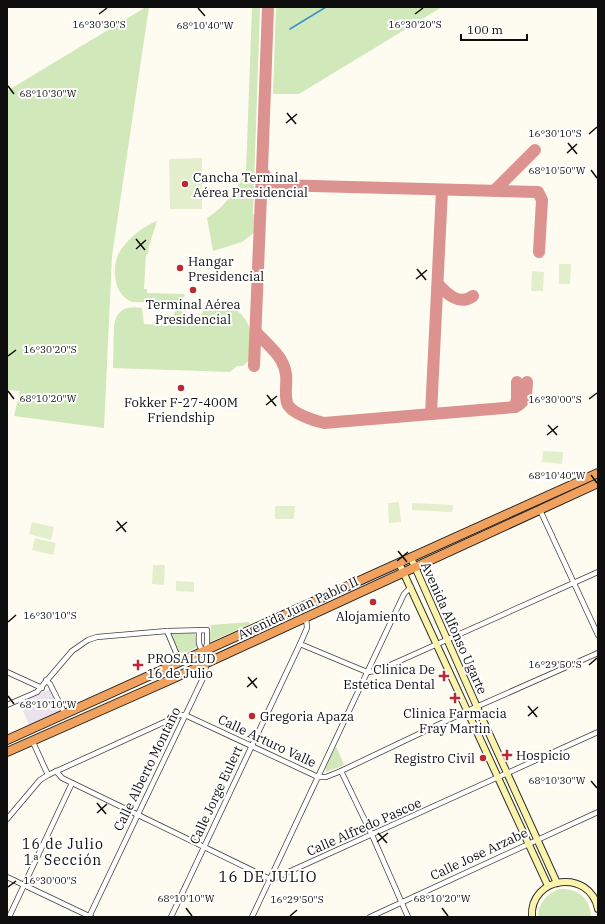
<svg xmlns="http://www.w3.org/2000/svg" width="605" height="924" font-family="'IBM Plex Serif',serif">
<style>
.industrial{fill:#ebe3ec}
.green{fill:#d1e8ba}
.pitch{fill:#e3efcc}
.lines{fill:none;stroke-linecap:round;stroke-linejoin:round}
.stream{stroke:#3f91c9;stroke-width:1.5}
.taxiway{stroke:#dc9390;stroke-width:12}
.street-casing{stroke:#414141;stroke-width:6}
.secondary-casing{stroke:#303030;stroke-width:8}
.highway-casing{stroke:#1f1f1f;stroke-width:10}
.street{stroke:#fff;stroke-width:4.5}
.secondary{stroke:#fcf4ad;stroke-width:6}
.highway{stroke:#efa15d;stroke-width:8}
.ticks{fill:none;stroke:#0e0e0e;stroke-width:1.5}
.poi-dot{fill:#ba2a30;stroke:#fff;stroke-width:1.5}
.labels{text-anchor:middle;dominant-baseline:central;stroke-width:4;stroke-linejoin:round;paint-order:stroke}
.poi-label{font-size:13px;fill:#0e0e0e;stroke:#fff;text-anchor:start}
.street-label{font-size:13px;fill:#0e0e0e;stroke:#fff}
.neighbourhood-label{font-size:14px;letter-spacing:1px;fill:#0e0e0e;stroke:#fff}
.quarter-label{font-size:15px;letter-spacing:1px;fill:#0e0e0e;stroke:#fff}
.ticks-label{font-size:10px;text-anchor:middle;fill:#0e0e0e;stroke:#fff;stroke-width:4;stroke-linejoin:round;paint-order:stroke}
</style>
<rect width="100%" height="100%" fill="#fefcf0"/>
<polygon class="industrial" points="52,688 62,711 29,725 19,702"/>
<g class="green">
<polygon points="146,7 149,7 112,256 104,428 14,416 20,391 7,390 7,91"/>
<path d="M252,7H260L253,214L256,215L255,232L242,242L213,251L207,218C225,207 236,190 246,172Z"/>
<polygon points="276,7 442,7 299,94 273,94"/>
<path d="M157,221L149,246L148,254H146L144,289H147V293L184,294L185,296L175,303L132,302C114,295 111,269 119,253C127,239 143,226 157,221Z"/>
<path d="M209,301C229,302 247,313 251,333C253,341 251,351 251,359L243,366H237L230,372L113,368L114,325C118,308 127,306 142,308L144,324L170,325L176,309L181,308C182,312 183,316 188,318C201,325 203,308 209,301Z"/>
<polygon points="249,622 250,624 210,642 209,641 208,634 211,631 211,625"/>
<polygon points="195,633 197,647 180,656 171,634"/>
<polygon points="336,746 344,765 326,772 325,768"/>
<path d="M559,889C578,888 590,898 591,917H538C538,903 547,894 559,889Z"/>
</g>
<g class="pitch">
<polygon points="202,158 202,209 170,209 169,159"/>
<polygon points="559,264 571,264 570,284 559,284"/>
<polygon points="532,271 544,272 543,291 531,291"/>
<polygon points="543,451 563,452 562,464 542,462"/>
<polygon points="399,502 401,522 389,523 388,503"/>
<polygon points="412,503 453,505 452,512 412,510"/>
<polygon points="275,506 295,506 294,519 275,519"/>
<polygon points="32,522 54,527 51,540 29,534"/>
<polygon points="35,538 56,543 53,555 32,550"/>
<polygon points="153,565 165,565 164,585 152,584"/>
<polygon points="176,581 194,582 194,592 176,591"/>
</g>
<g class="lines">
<polyline class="stream" points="290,29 326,7"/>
<g class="taxiway">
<polyline points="268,7 262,171 269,181 275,185 538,192 542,200 539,252"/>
<polyline points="494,191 535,150"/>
<path d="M438,284C447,294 459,306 473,296"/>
<path d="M256,332C263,340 276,351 281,360C291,377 283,388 287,403C290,413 315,421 324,423L515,407L519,405L526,398L527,382"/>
<polyline points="254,366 262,171"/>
<polyline points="515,407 517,399 517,382"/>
<polyline points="431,414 442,190"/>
</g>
<defs>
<g id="street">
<polyline points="540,510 598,635"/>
<polyline points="167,631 180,662"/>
<path d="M199,631C199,639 197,646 204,651"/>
<polyline points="300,644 367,672 377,671 598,572"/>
<polyline points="7,672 42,688"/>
<polyline points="46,680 50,684 65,714"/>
<polyline points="7,705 37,692 72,651 88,640 97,637 167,631 207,630 207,644 205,650"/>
<polyline points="32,740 48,775"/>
<polyline points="56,771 62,778 270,879 273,879 598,732"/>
<polyline points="341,771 372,835 408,917"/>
<polyline points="7,819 40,780 48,775 180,715 185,715 318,777 326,777 341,771 467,711 598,653"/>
<polyline points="7,877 91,917"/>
<polyline points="9,917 72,783"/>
<polyline points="89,917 205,674 206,663 204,651"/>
<polyline points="171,917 300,644 307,628 306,617"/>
<polyline points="252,917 404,594 411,587"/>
<polyline points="370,917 598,812"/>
</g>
<g id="secondary">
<polyline points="411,558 477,707 557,883"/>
<polyline points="399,563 548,886"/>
<path d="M532,917C529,876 590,868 598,909"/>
</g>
<g id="highway">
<polyline points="7,740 598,473"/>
<polyline points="7,752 172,679 598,483"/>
</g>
</defs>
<use href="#street" class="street-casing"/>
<use href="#secondary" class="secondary-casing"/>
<use href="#highway" class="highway-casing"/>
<use href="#street" class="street"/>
<use href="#secondary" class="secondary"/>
<use href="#highway" class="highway"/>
</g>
<path class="ticks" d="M198,8L205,16M99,14L107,8M415,14L423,8M8,86L14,94M287,113L296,124M286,123L297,114M589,134L597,127M568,143L577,154M567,153L577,144M591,170L597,178M136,239L145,250M136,249L146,240M417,269L426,280M416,279L427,270M8,356L16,350M8,391L14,399M267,395L276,406M589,399L597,393M266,405L277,396M548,425L557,435M547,435L558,426M591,475L597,483M117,521L126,532M116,531L127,522M398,551L407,562M397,561L408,552M8,622L16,615M589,665L597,658M248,677L257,688M247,687L257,678M8,696L14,704M528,706L537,717M528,716L538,707M591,781L597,788M97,803L106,814M97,813L107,804M378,833L387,843M377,842L388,833M8,887L16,881M186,908L192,916M442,908L448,916M290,916L297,910"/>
<g class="poi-dot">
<circle cx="185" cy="184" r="4"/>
<circle cx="180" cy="268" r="4"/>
<circle cx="193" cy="290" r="4"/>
<circle cx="181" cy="388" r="4"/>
<circle cx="373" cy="602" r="4"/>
<path d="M136 659h4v4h4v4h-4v4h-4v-4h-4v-4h4z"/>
<path d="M442 670h4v4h4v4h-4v4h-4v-4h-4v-4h4z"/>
<path d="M453 692h4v4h4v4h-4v4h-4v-4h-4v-4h4z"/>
<circle cx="252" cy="716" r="4"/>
<path d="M505 749h4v4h4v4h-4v4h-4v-4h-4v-4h4z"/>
<circle cx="483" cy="758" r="4"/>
</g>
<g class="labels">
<g class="poi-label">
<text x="193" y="177">Cancha Terminal<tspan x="193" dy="15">Aérea Presidencial</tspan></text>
<text x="188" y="261">Hangar<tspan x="188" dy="15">Presidencial</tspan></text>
<text x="193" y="304" text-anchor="middle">Terminal Aérea<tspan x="193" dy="15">Presidencial</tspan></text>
<text x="181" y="402" text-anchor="middle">Fokker F-27-400M<tspan x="181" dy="15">Friendship</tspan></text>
<text x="373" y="616" text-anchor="middle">Alojamiento</text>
<text x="147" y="658">PROSALUD<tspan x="147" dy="15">16 de Julio</tspan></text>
<text x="435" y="669" text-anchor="end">Clinica De<tspan x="435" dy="15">Estetica Dental</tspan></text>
<text x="455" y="713" text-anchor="middle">Clinica Farmacia<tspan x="455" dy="15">Fray Martin</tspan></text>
<text x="260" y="716">Gregoria Apaza</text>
<text x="516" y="755">Hospicio</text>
<text x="475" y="758" text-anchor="end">Registro Civil</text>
</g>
<g class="street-label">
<text transform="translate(298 608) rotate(-25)">Avenida Juan Pablo II</text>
<text transform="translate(454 628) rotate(66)">Avenida Alfonso Ugarte</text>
<text transform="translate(267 741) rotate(25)">Calle Arturo Valle</text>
<text transform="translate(147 769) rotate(-64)">Calle Alberto Montaño</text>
<text transform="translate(216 795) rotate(-65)">Calle Jorge Eulert</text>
<text transform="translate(364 827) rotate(-24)">Calle Alfredo Pascoe</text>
<text transform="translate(479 854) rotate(-25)">Calle Jose Arzabe</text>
</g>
<g class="neighbourhood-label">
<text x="63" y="844">16 de Julio<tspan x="63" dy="16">1ª Sección</tspan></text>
</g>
<g class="quarter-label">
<text x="268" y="876">16 DE JULIO</text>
</g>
</g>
<g class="ticks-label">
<text x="99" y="28">16°30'30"S</text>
<text x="415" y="28">16°30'20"S</text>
<text x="205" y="29">68°10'40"W</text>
<text x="48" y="97">68°10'30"W</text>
<text x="555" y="137">16°30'10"S</text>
<text x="557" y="174">68°10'50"W</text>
<text x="50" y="353">16°30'20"S</text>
<text x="48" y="402">68°10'20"W</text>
<text x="555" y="403">16°30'00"S</text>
<text x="557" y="479">68°10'40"W</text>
<text x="50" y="619">16°30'10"S</text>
<text x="555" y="668">16°29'50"S</text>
<text x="48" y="708">68°10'10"W</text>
<text x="557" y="784">68°10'30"W</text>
<text x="50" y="884">16°30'00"S</text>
<text x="186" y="902">68°10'10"W</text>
<text x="442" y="902">68°10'20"W</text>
<text x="297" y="903">16°29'50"S</text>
</g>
<rect width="605" height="924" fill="none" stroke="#0e0e0e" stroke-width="16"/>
<path d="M461 34v6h66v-6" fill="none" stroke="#0e0e0e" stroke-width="2"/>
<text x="467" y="34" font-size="12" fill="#0e0e0e" stroke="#ffffff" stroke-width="3" paint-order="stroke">100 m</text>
</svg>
